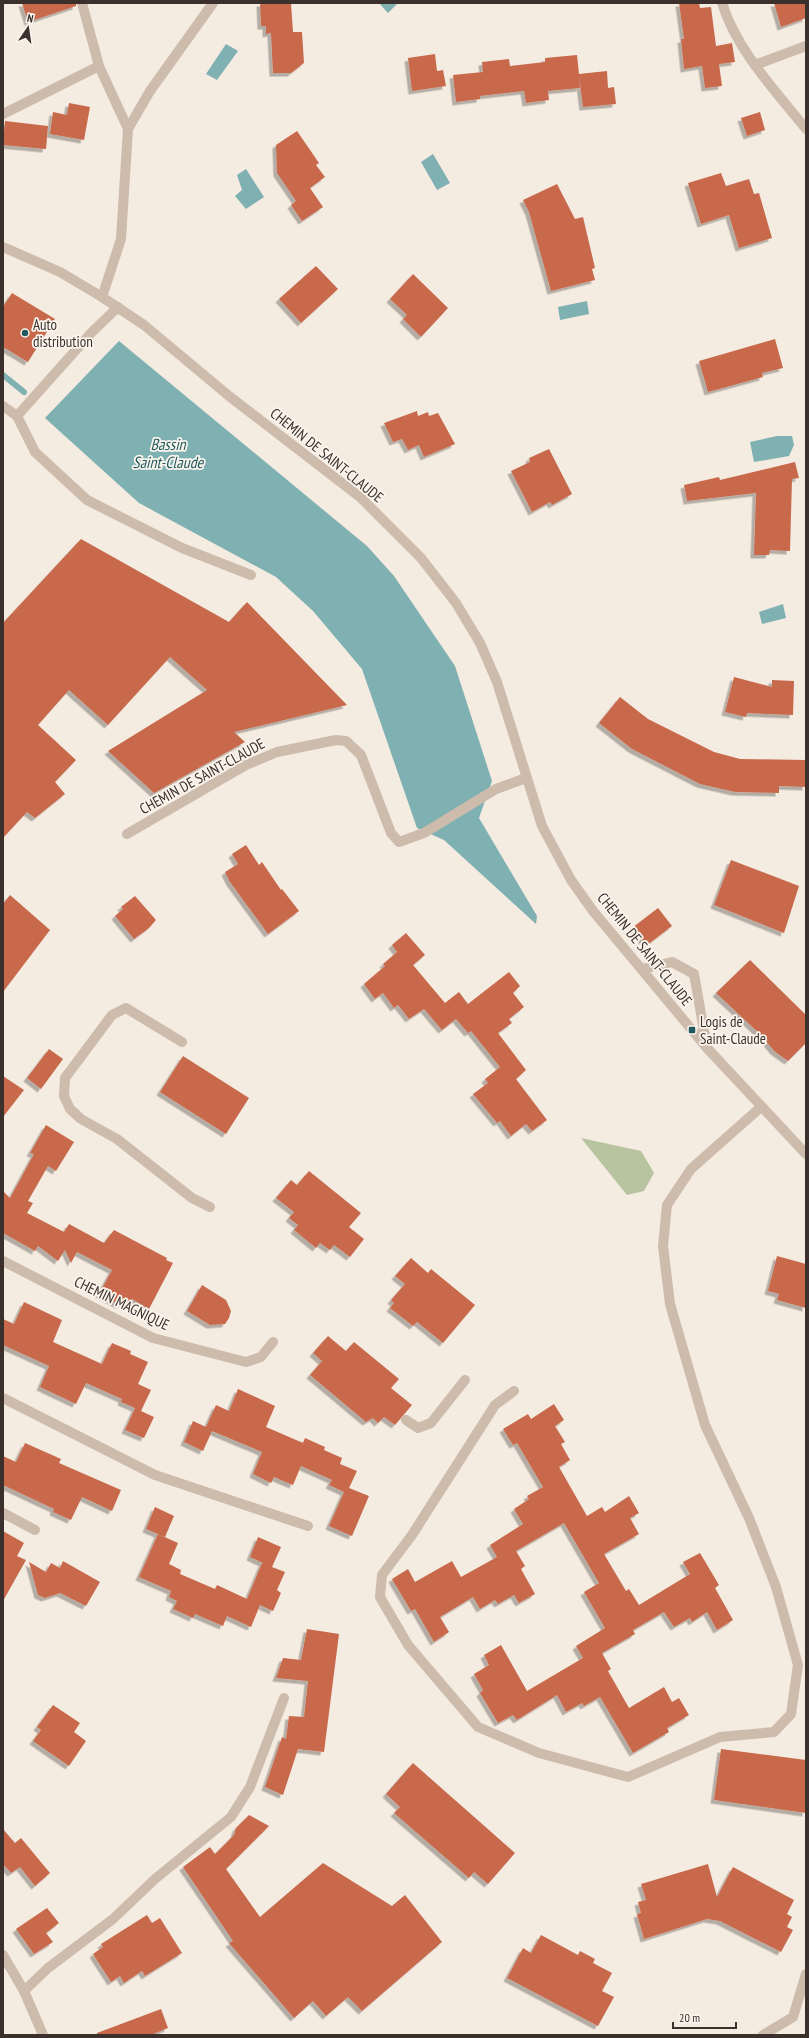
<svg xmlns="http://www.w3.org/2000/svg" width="809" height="2038" font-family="'PT Sans Narrow',sans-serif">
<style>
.green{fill:#b8c4a0}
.water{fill:#7fb0b2}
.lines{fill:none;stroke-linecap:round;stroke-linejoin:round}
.stream{stroke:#7fb0b2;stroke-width:6}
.building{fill:#c8694b;filter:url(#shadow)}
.minor{stroke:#cdbbac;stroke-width:10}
.poi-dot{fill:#1f5a5e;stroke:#fbf5ee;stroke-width:1.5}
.labels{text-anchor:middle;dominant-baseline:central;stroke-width:3.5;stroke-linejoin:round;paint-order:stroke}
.poi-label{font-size:15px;fill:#3b302b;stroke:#fbf5ee;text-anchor:start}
.street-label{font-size:15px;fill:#3b302b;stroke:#fbf5ee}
.water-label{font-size:16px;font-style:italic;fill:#1f5a5e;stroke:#fbf5ee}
</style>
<defs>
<filter id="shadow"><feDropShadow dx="-3.5" dy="3.5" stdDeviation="0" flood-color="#0004"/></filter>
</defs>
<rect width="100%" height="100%" fill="#f4ebe1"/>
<polygon class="green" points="581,1138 641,1151 654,1173 644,1191 627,1195"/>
<g class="water">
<polygon points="379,3 398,3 388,13"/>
<polygon points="226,44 238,51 217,80 206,74"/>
<polygon points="433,154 450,183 437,190 421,162"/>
<polygon points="246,169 264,197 246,209 235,196 242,190 237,175"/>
<polygon points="587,301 589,314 560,320 558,307"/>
<polygon points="119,341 367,546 394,576 455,666 492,781 479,818 537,916 536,924 444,840 417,828 362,669 313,611 276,577 139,503 45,418"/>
<polygon points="777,436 792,436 794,445 789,456 754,462 750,442"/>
<polygon points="783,604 786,618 762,624 759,612"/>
</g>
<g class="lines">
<polyline class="stream" points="3,375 24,392"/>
</g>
<g class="building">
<polygon points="22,3 76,3 76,6 28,22"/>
<polygon points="260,3 291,3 293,32 302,32 304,63 291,73 273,73 271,33 266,34 266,26 261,26"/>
<polygon points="679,3 699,3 700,8 711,7 716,46 732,43 735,62 719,64 722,86 705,88 702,66 684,69 681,39 684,39"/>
<polygon points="774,3 806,3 806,18 781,27"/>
<polygon points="435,54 437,71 443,70 446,86 412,91 408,58"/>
<polygon points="577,55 579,74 607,71 608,88 614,87 616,104 583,107 579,76 580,88 548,91 549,100 526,103 524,91 480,96 480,99 456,102 453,75 483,72 482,62 509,59 510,66 545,62 545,58"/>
<polygon points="69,103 90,107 84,140 50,134 53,112 67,115"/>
<polygon points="760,112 765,130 747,136 741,118"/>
<polygon points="5,121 48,126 46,149 3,145"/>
<polygon points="297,131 319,163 316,165 325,177 310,188 323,207 302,221 291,205 296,201 277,173 276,145"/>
<polygon points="721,173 726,186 749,179 754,194 759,193 772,238 739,248 729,215 701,224 688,183"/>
<polygon points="557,184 575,219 583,217 595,268 592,269 595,280 551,291 529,212 523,200"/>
<polygon points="316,266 338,289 301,323 279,299"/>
<polygon points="413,274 448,308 421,337 403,319 407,315 390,299"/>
<polygon points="12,293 55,319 28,362 3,347 3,307"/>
<polygon points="775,339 783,368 762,373 763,377 708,392 699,361"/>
<polygon points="417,411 418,416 428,412 429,416 438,413 455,444 424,457 419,445 408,450 402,439 393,442 384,423"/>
<polygon points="549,449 572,494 552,505 550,502 532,512 511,471 530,462 529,458"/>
<polygon points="795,462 799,478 792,479 790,551 770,550 769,555 754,555 756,493 687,501 684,485 719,477 720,480"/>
<polygon points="81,539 229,622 247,602 347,705 234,732 245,742 154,793 108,751 207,690 170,657 108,725 69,690 38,725 76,760 55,782 65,794 35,818 27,812 3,838 3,623"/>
<polygon points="734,677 772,687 772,680 794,681 793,715 747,713 746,717 725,712"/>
<polygon points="620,697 648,719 714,752 740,759 806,760 806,787 779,786 779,793 735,792 700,784 632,749 599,723"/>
<polygon points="246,845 259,865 262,862 281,890 282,889 299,911 268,934 230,882 225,872 238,864 232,854"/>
<polygon points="731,860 799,886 784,933 714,905"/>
<polygon points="10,895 50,930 3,992 3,904"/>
<polygon points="135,896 156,920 149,928 134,939 115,916 123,909 121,907"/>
<polygon points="658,908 672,926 647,945 632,928"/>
<polygon points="406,933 425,955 413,965 445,1003 459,992 468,1004 509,972 520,986 513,993 524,1007 509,1019 512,1023 498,1033 526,1070 516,1079 547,1120 532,1131 526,1124 511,1136 500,1121 497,1123 473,1094 488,1083 485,1079 500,1067 471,1031 468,1033 456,1019 442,1030 424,1009 409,1019 398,1005 394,1008 383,993 375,999 364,984 385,966 383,964 397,952 392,945"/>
<polygon points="750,960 806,1015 806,1043 788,1061 774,1051 762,1036 716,993"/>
<polygon points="49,1049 63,1059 41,1089 27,1078"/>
<polygon points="183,1056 249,1098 226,1134 160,1092"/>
<polygon points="3,1076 24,1090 3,1117"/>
<polygon points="46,1125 74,1142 56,1171 48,1166 28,1201 33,1203 27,1213 64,1232 69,1224 104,1243 114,1230 167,1258 166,1260 173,1263 149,1309 132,1299 128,1306 121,1303 119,1305 99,1294 112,1270 77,1252 71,1263 65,1250 58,1261 38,1246 35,1251 3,1233 3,1191 10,1198 34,1154 30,1153"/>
<polygon points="309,1171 361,1213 349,1227 364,1239 350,1257 334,1245 330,1250 320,1243 316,1248 294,1230 298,1225 289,1218 294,1212 276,1198 291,1180 297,1185"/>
<polygon points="777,1256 806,1264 806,1308 777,1300 779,1294 768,1291"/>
<polygon points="411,1258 428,1273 431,1269 475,1305 443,1343 417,1322 413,1326 390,1308 394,1303 391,1300 405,1284 395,1276"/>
<polygon points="202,1285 226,1300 231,1311 229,1318 225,1324 210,1325 187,1311"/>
<polygon points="24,1302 62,1320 53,1342 102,1364 112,1343 131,1351 130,1354 148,1362 138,1384 151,1390 141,1411 154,1417 144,1438 125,1430 135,1408 121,1402 122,1399 86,1383 76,1404 40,1387 49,1366 3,1345 3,1319 14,1324"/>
<polygon points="328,1336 346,1351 354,1342 399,1379 391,1388 412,1405 395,1425 384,1417 378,1423 373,1418 366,1422 310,1375 322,1361 313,1353"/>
<polygon points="238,1389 275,1406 266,1427 303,1443 305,1438 325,1447 324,1450 342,1458 340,1464 357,1471 349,1488 369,1496 352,1536 329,1526 344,1492 329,1485 332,1480 301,1466 293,1485 274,1477 271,1483 253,1474 262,1452 212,1431 203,1451 184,1442 193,1421 206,1427 216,1405 229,1411"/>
<polygon points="554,1404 564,1420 555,1426 565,1442 561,1444 570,1460 559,1467 587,1516 602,1507 605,1512 629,1496 639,1513 630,1518 639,1534 604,1554 626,1591 629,1589 639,1605 690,1574 683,1562 700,1553 719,1585 715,1588 733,1620 717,1630 707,1612 692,1622 690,1618 674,1627 664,1612 633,1630 635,1634 602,1653 611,1669 608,1671 629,1708 664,1687 672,1702 679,1698 689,1715 667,1728 669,1732 633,1753 600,1697 584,1706 582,1703 566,1712 557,1695 517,1720 513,1715 498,1723 480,1693 483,1690 474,1674 489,1665 484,1655 501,1645 527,1691 583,1658 576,1646 605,1628 584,1592 599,1583 564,1523 516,1551 525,1566 521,1569 535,1594 519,1603 514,1595 498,1604 495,1600 480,1609 473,1597 440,1617 449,1632 434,1642 415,1609 411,1611 392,1579 408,1569 415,1582 452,1561 461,1577 497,1557 490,1545 523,1524 514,1509 529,1499 527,1496 543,1487 517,1443 513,1445 503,1429 528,1414 531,1419"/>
<polygon points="25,1443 61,1459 59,1463 121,1490 112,1511 82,1497 71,1520 53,1512 54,1509 3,1485 3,1456 16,1462"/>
<polygon points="155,1507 174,1516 165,1537 146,1529"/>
<polygon points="3,1531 24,1543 17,1556 26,1560 3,1601"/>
<polygon points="158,1534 178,1543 169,1564 181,1570 180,1574 215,1589 217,1585 247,1599 262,1563 265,1564 250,1557 258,1537 281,1547 272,1567 285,1572 277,1590 281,1593 273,1611 260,1605 251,1627 227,1616 223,1626 195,1614 193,1618 173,1609 177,1601 169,1597 171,1591 139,1577"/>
<polygon points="63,1561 100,1582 86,1606 60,1593 45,1598 38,1595 29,1562 46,1572 51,1563 60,1568"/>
<polygon points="307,1629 339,1634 324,1752 298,1749 283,1795 265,1787 282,1737 286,1739 289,1716 304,1717 308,1681 276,1678 283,1658 301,1660"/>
<polygon points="53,1705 80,1723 74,1732 86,1741 69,1766 33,1741 41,1730 37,1727"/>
<polygon points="721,1749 806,1760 806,1813 714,1800"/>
<polygon points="413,1763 515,1853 488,1884 474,1872 469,1878 394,1813 400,1807 386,1794"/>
<polygon points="249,1815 269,1826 226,1869 260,1917 323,1863 392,1906 405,1895 442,1942 362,2011 348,1997 326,2016 313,2001 294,2018 229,1943 233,1941 183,1867 210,1847 215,1854 234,1835 236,1828"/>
<polygon points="3,1829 15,1843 21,1838 50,1873 35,1886 20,1867 11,1873 3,1864"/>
<polygon points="708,1864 717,1897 733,1867 794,1900 787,1914 792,1917 787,1927 793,1930 781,1952 720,1921 707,1919 644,1939 637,1914 641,1913 638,1902 646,1900 641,1884"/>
<polygon points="47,1908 59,1923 46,1933 53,1942 34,1954 16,1929"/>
<polygon points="147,1915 152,1923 160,1918 182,1953 145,1976 142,1971 124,1983 120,1976 111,1982 93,1954 103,1947 101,1944"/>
<polygon points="541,1935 578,1955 580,1951 595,1959 593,1963 612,1973 602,1991 614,1997 598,2026 507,1978 523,1948 531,1953"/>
<polygon points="161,2009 168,2028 151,2035 97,2035 97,2033"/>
</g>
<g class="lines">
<g class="minor">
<polyline points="82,3 99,66 128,129"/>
<path d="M722,3C737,51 775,90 806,129"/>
<polyline points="755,65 806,46"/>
<polyline points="3,114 99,66"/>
<polyline points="3,247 60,272 102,297 144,325 229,396 360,497 421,558 456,603 480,643 497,682 542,826 571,880 593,911 707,1048 806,1154"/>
<polyline points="102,297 121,239 128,129 150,91 213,3"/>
<polyline points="3,406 17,416 92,332 118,307"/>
<polyline points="17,416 35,452 87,500 182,548 251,575"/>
<polyline points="127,834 246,765 277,752 336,740 346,741 361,755 391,833 399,842 424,833 496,789 526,778"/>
<polyline points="642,969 672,962 694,974"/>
<polyline points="694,974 707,1048"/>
<polyline points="182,1042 126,1008 112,1015 65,1078 64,1096 70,1109 81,1119 117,1139 192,1198 210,1207"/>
<polyline points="3,1261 153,1338 246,1362 261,1357 273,1342"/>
<polyline points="514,1391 495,1405 412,1535 382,1575 380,1597 408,1645 478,1727 539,1753 628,1777 720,1737 774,1732 791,1714 798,1665 776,1587 749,1518 705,1425 670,1304 663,1246 667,1205 691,1169 761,1107"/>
<polyline points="3,1398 155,1475 308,1526"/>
<polyline points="406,1420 418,1428 431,1423 465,1380"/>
<polyline points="3,1513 35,1530"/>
<polyline points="3,1955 24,1991 43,2035"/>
<polyline points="24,1991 48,1968 113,1919 155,1879 231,1817 250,1787 284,1698"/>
<polyline points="763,2035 793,2017 806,1974"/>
</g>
</g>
<g class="poi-dot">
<circle cx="25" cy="333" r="4"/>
<rect x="688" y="1026" width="8" height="8" rx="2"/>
</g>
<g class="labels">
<g class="poi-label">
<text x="33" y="324">Auto<tspan x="33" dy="17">distribution</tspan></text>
<text x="700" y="1021">Logis de<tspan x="700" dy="17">Saint-Claude</tspan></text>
</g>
<g class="street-label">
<text transform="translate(327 455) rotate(39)">CHEMIN DE SAINT-CLAUDE</text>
<text transform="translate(202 776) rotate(-29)">CHEMIN DE SAINT-CLAUDE</text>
<text transform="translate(645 949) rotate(51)">CHEMIN DE SAINT-CLAUDE</text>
<text transform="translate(122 1303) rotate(26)">CHEMIN MAGNIQUE</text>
</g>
<g class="water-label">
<text x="168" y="444">Bassin<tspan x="168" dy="18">Saint-Claude</tspan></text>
</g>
</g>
<rect width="809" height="2038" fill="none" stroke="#3b302b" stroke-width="8"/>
<g transform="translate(28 28) rotate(13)" stroke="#fbf5ee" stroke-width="3" paint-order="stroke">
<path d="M0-3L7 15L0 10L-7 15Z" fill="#3b302b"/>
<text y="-6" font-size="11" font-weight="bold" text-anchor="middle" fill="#3b302b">N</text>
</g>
<path d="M673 2022v6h63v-6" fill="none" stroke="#3b302b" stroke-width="2"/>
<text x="679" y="2022" font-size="12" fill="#3b302b" stroke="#fbf5ee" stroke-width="3" paint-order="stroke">20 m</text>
</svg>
